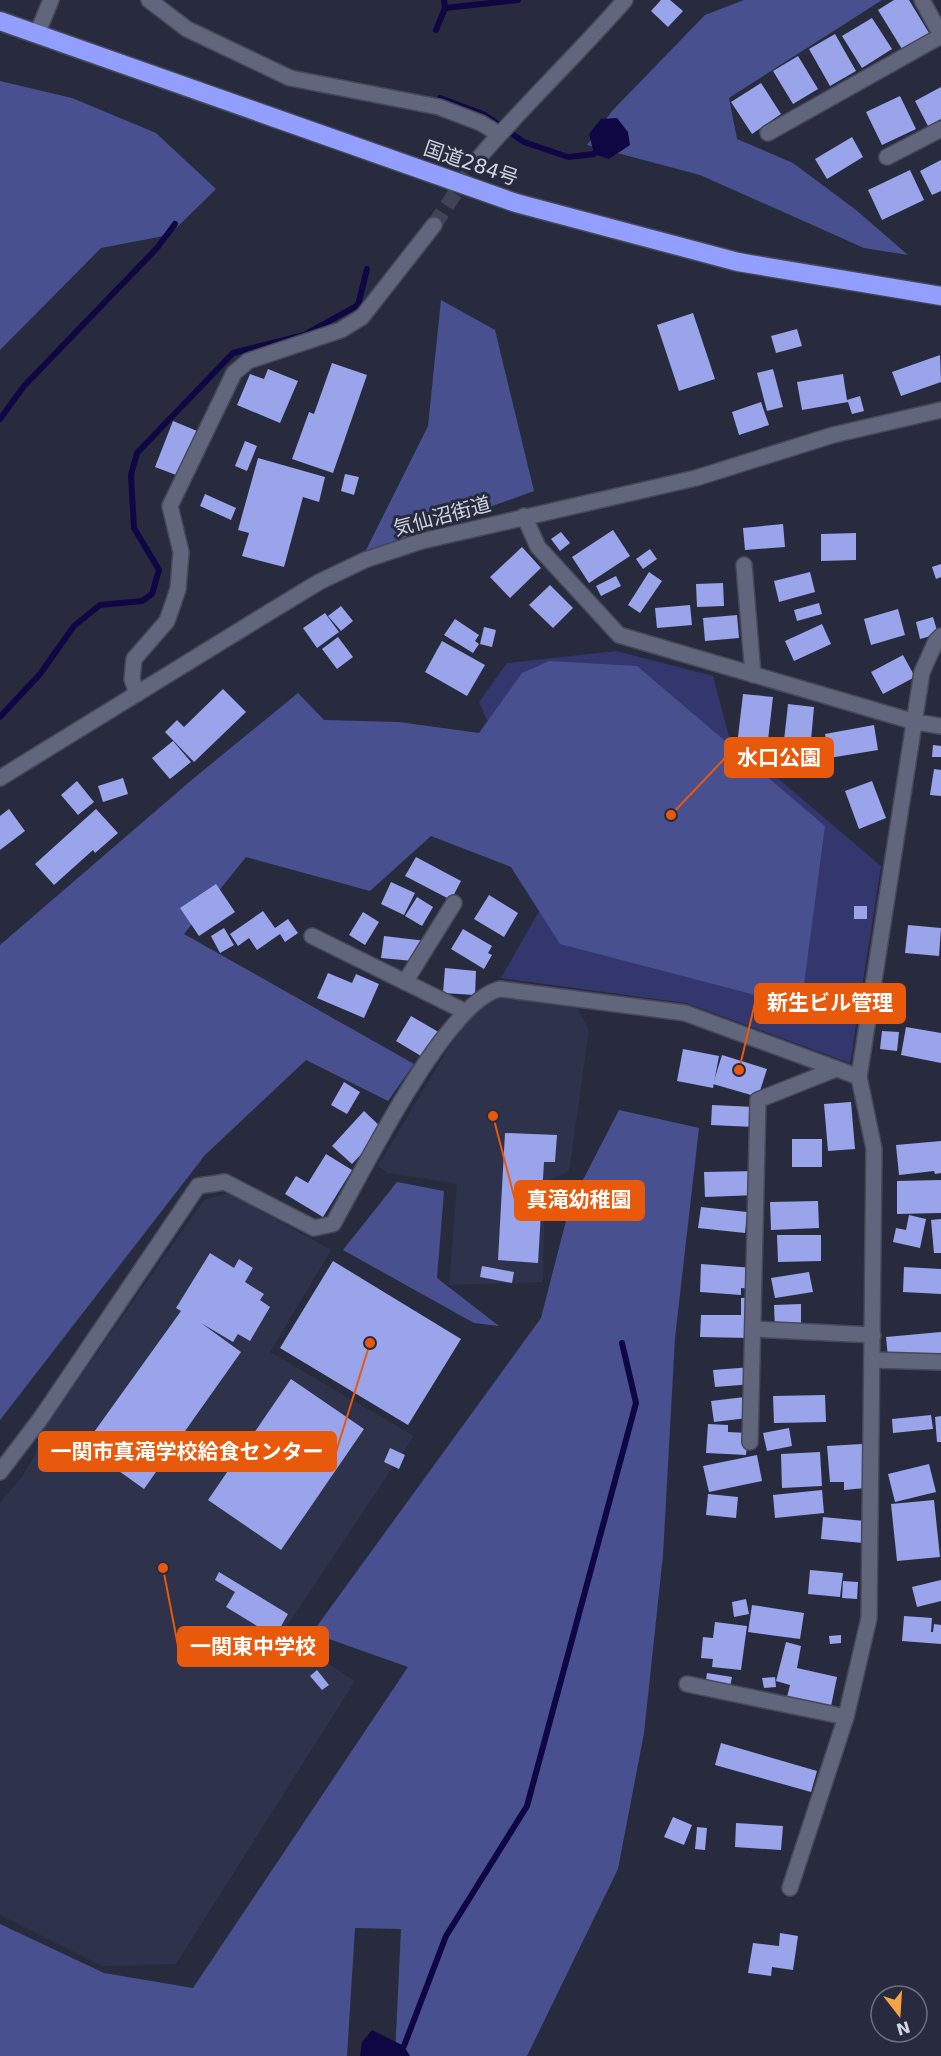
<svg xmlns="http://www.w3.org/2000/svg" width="941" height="2056" font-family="'DejaVu Sans','Noto Sans JP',sans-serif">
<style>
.built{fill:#2e324b}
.green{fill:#33376e}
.forest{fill:#495090}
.water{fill:#0f0743}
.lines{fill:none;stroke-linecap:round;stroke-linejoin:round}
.stream{stroke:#0f0743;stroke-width:6}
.building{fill:#99a4eb}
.minor-tunnel{stroke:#414456;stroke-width:15;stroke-dasharray:15 8;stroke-linecap:butt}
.minor-casing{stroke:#47495a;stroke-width:18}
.highway-casing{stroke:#47495a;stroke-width:21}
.minor{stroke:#62667c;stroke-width:15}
.highway{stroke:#939ffe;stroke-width:18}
.labels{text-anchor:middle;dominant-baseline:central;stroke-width:6;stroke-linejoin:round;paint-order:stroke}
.street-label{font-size:20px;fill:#d1d4e1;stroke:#282b3e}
.leader{fill:none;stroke:#e8590c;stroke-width:2}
.callout-dot{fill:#e8590c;stroke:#282b3e;stroke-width:2}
.callout{fill:#e8590c;stroke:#e8590c;stroke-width:2}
.callout-label{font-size:21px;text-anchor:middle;font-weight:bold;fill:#fff}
</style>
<rect width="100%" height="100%" fill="#282b3e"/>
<g class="built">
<polygon points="497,996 576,1006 589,1030 569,1171 545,1182 543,1282 449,1285 457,1184 388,1173 378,1166 472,1009"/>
<polygon points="229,1193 331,1250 270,1352 414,1436 282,1633 355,1681 176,1964 102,1966 0,1915 0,1503 22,1477 36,1453 43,1430 204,1200"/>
</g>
<polygon class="green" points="616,651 713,676 729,737 881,866 850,1063 686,1003 501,978 546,899 506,763 479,702 507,663"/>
<g class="forest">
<polygon points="744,0 882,0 729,98 737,139 793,163 856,210 908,255 864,248 700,175 587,145 612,111 705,15"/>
<polygon points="0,81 72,98 156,133 216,189 169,235 101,248 0,350"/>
<polygon points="441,300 495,330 534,491 365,552 428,426"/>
<polygon points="549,661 637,666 825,826 801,1007 560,944 511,867 431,836 370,891 246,857 184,934 414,1064 388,1101 306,1060 205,1155 0,1420 0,945 194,778 298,693 324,720 399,722 479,733 522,673"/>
<polygon points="619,1110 699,1128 675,1338 663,1555 644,1733 618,1869 527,2056 395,2056 401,1929 355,1928 347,2056 0,2056 0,1924 104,1973 193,1988 408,1667 312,1633 541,1318 570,1205"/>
<polygon points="397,1182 444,1191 437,1278 499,1326 474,1323 343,1250"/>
</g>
<g class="water">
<polygon points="617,118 628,132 630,145 609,159 594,154 589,134 601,119"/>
<polygon points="372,2030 404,2046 410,2056 360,2056 362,2042"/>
</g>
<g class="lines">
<g class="stream">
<polyline points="445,8 518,0"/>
<polyline points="436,30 445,8 444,0"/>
<polyline points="440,98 483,114 524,142 568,157 594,154"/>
<polyline points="0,419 24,386 157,248 175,224"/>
<polyline points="0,717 40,674 74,626 100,605 142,601 152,594 159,570 134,528 131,475 137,453 233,353 304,335 358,305 367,269"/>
<polyline points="404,2046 446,1936 527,1806 636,1403 622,1343"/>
</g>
</g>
<g class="building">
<polygon points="661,0 670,0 683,11 668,27 651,11"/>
<polygon points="894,0 909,0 929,33 902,49 878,10"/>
<polygon points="872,18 892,49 862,68 842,36"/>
<polygon points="835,34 856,71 830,86 809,49"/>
<polygon points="798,56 818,89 793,104 773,71"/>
<polygon points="761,83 781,114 752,134 731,102"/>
<polygon points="941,87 941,119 928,126 915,101"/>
<polygon points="900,96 916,129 882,145 866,112"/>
<polygon points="852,137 863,157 827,179 815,159"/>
<polygon points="941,160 941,191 932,195 920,171"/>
<polygon points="910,170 924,200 882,220 868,190"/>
<polygon points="693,313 715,379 679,391 657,325"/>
<polygon points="797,329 802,346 776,353 771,336"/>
<polygon points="940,355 941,382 901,396 892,372"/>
<polygon points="332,363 367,375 333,473 292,459 309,412 314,414"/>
<polygon points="268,369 298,381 280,423 237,405 250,374 264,379"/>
<polygon points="773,369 783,407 767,411 757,373"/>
<polygon points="843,374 847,400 860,396 864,411 852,414 848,402 802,410 797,382"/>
<polygon points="761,402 769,425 739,435 732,412"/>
<polygon points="173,421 202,433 184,478 155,467"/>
<polygon points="245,441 257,446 247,471 235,466"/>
<polygon points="258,458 325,477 319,502 303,497 284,567 242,556 249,533 238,530"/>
<polygon points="345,474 359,477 354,495 341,491"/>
<polygon points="205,494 236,508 231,520 200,506"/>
<polygon points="783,524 785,547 745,550 743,528"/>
<polygon points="613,530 630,556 589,583 572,557"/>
<polygon points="561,532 570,543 560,551 551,539"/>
<polygon points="856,533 856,560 821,561 821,534"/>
<polygon points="522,547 541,568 510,598 490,577"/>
<polygon points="650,549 657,559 643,569 636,559"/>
<polygon points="941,564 941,577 936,579 932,567"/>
<polygon points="649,572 662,581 640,613 628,605"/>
<polygon points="810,572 815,592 779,602 774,581"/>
<polygon points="616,576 621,586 601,596 596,586"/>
<polygon points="723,583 724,606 697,607 696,584"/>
<polygon points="550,585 573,608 553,628 529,605"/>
<polygon points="819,603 822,614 797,621 794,610"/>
<polygon points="690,605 692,625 657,628 655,608"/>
<polygon points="341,606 353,621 341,631 328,616"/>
<polygon points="898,609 905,635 871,645 864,619"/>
<polygon points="325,613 339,632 317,648 303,628"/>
<polygon points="737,615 739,638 705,641 703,618"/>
<polygon points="933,617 938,634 920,639 916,622"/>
<polygon points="455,619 479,635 475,641 479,644 473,653 444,635"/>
<polygon points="822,624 831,644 794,661 785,641"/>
<polygon points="484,627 496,630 492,647 480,644"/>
<polygon points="338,637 353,657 337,669 322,649"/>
<polygon points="442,641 485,665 467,696 425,672"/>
<polygon points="903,655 915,677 883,694 871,672"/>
<polygon points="223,689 246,712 194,762 165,732 177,720 184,727"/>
<polygon points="743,694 773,697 768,740 738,737"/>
<polygon points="788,704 814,707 809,762 782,759"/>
<polygon points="874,725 878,750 829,758 825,734"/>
<polygon points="173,741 191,762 170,779 152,758"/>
<polygon points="933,745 941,746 941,757 932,757"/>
<polygon points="934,769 941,770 941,796 930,795"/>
<polygon points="123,778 128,794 103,802 98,786"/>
<polygon points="77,781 94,802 78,815 61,795"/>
<polygon points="872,781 886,818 859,829 845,791"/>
<polygon points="9,809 25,831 0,850 0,816"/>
<polygon points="96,809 118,833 95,853 93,850 54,885 35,864"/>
<polygon points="416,857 461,881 451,900 405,876"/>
<polygon points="391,882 415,893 404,915 381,904"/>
<polygon points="216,884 235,912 199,936 180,908"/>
<polygon points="489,895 518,913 504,937 474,919"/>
<polygon points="417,897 433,907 422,926 405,916"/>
<rect x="854" y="906" width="13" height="13"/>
<polygon points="263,911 275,928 288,919 298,933 285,942 280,934 257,950 249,938 238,946 230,934"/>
<polygon points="363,912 379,922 365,945 349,935"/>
<polygon points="908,925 941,928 939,956 905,953"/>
<polygon points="224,928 234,945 220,953 211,936"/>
<polygon points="463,929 492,946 488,953 492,955 484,969 451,949"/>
<polygon points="384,936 426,941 423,962 381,958"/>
<polygon points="445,968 476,971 475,995 443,993"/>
<polygon points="328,973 352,983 356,974 379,984 364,1018 317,998"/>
<polygon points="411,1016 447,1037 431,1062 396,1041"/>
<polygon points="906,1027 941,1033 941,1063 901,1055"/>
<polygon points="882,1031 899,1032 897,1051 880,1049"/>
<polygon points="683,1049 719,1056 713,1088 677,1081"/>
<polygon points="722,1055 767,1069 758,1097 713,1084"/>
<polygon points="344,1082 360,1092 347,1114 331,1105"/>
<polygon points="851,1102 855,1149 828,1151 824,1104"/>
<polygon points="712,1105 755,1107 754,1127 711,1125"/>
<polygon points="364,1111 384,1130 352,1164 332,1146"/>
<polygon points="505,1133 557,1135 555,1162 544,1162 538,1263 498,1260"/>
<rect x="792" y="1139" width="30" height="28"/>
<polygon points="941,1141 941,1173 935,1174 934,1171 899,1175 896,1145"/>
<polygon points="326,1154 352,1170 323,1217 285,1194 296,1176 308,1183"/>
<polygon points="757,1171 758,1195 705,1197 704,1172"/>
<polygon points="941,1180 941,1213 897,1214 897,1181"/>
<polygon points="818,1201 819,1228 771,1230 770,1202"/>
<polygon points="701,1207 747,1212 745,1233 698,1228"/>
<polygon points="909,1215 926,1219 920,1248 893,1242 896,1228 906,1230"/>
<polygon points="941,1219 941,1253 934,1253 931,1220"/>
<polygon points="777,1235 821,1235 821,1261 778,1262"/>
<polygon points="210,1253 234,1268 239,1259 253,1268 245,1282 264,1294 260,1300 270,1307 250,1341 238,1334 233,1342 201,1323 241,1352 144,1489 84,1446 181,1311 176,1308"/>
<polygon points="333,1261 461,1339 408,1425 280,1348"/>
<polygon points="701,1264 754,1268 753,1289 741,1288 741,1295 700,1292"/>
<polygon points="482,1266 514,1272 512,1283 480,1277"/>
<polygon points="904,1267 941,1269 941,1294 903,1292"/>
<polygon points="809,1272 813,1292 775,1298 771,1278"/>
<polygon points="754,1297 750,1338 700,1337 701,1315 741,1315 741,1298"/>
<polygon points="801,1304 801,1329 775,1330 774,1305"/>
<polygon points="941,1332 941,1363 889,1368 886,1337"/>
<polygon points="752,1367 753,1384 715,1387 713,1370"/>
<polygon points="291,1379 364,1429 281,1550 208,1500"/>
<polygon points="825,1395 826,1422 774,1423 773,1396"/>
<polygon points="753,1396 756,1417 714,1422 711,1401"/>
<polygon points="931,1415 933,1429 893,1433 892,1419"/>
<polygon points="941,1416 941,1442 937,1442 935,1417"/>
<polygon points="708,1424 728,1425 728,1432 748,1433 746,1455 706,1453"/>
<polygon points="789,1428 792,1446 767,1451 763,1433"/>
<polygon points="862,1444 865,1488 844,1490 844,1482 830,1482 827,1446"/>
<polygon points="390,1448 405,1455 399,1469 384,1462"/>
<polygon points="820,1452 822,1486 782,1488 781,1454"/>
<polygon points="757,1455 762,1481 709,1492 703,1466"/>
<polygon points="929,1464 936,1492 895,1502 888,1474"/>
<polygon points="822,1490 824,1513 775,1518 773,1495"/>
<polygon points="708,1494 738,1497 736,1518 706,1515"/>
<polygon points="934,1500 940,1557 897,1561 891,1504"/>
<polygon points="823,1517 865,1521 863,1543 821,1539"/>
<polygon points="810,1570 843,1573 840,1597 808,1594"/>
<polygon points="219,1572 288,1614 275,1637 226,1607 235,1592 215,1580"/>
<polygon points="941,1580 941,1601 917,1607 912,1587"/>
<polygon points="843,1581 858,1582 857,1599 842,1598"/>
<polygon points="746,1599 749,1614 734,1617 732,1602"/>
<polygon points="752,1605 804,1613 800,1639 748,1632"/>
<polygon points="904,1616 932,1618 931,1632 933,1632 934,1624 941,1625 941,1644 902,1641"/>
<polygon points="715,1622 747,1626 741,1670 712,1667 713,1659 701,1658 703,1637 713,1638"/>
<polygon points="841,1635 841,1643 830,1644 829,1636"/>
<polygon points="786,1642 801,1646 797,1668 837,1677 830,1711 786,1701 790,1685 776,1681"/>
<polygon points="317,1670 329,1685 322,1690 310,1676"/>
<polygon points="707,1673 732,1677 729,1692 705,1687"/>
<polygon points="775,1677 776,1687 764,1688 762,1678"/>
<polygon points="721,1743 817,1771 811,1792 715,1765"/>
<polygon points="673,1817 692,1825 684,1845 664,1837"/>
<polygon points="736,1823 783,1826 781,1850 735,1847"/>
<polygon points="697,1827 707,1828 705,1850 695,1849"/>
<polygon points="780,1933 798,1936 793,1970 772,1967 771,1976 748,1973 753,1943 779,1946"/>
</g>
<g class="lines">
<polyline class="minor-tunnel" points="434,225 477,160"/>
<defs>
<g id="minor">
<polyline points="149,0 187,29 290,78 439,107 481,123 499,134"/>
<polyline points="922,0 941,35"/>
<polyline points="37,34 51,0"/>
<polyline points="768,133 941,36"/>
<polyline points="887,157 941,129"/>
<path d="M477,160C524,105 577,55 625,0"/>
<polyline points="524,516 538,547 619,635 915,722 941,726"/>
<polyline points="744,565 753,675"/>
<polyline points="137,694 132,679 134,659 167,621 178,589 181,552 170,506 234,373 248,361 341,330 362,317 434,225"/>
<polyline points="0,778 268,613 319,582 365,560 422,541 696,478 833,435 941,410"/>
<polyline points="312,936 464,1011"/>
<polyline points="405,982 454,903"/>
<polyline points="753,1329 873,1335"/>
<polyline points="872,1360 941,1362"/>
<polyline points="750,1442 758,1100 836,1069"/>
<path d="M0,1472L41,1418L198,1186L225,1182L314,1228L333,1224C362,1173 446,1001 500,989L685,1013L859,1077L922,672L936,641L941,636"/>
<polyline points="687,1684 846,1717"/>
<polyline points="790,1888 846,1717 869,1618 874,1149 859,1077"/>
</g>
<polyline id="highway" points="0,21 516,203 738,262 941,296"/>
</defs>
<use href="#minor" class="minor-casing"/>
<use href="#highway" class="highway-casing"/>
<use href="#minor" class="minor"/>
<use href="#highway" class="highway"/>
</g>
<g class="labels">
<g class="street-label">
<text transform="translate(471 163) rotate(19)">国道284号</text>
<text transform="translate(442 516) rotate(-15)">気仙沼街道</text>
</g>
</g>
<path class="leader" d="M671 815L725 758M739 1070L755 1003M493 1116L515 1200M370 1343L336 1452M163 1568L178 1646"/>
<g class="callout-dot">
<circle cx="671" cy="815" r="6"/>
<circle cx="739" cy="1070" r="6"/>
<circle cx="493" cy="1116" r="6"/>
<circle cx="370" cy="1343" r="6"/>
<circle cx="163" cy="1568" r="6"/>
</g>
<g class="callout">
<rect x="725" y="738" width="108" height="39" rx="6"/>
<rect x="755" y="984" width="150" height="39" rx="6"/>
<rect x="515" y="1181" width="129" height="39" rx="6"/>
<rect x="39" y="1432" width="297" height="39" rx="6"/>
<rect x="178" y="1627" width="150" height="39" rx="6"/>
</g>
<g class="callout-label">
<text x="779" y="765">水口公園</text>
<text x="830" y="1010">新生ビル管理</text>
<text x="579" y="1207">真滝幼稚園</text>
<text x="187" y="1459">一関市真滝学校給食センター</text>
<text x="253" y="1654">一関東中学校</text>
</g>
<g transform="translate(899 2014) rotate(163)"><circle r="28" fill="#282b3e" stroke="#6c6f7f" stroke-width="1.5"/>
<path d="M0-4.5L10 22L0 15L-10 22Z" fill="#f4a444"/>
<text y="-9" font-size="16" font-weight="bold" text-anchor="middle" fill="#d1d4e1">N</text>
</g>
</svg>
